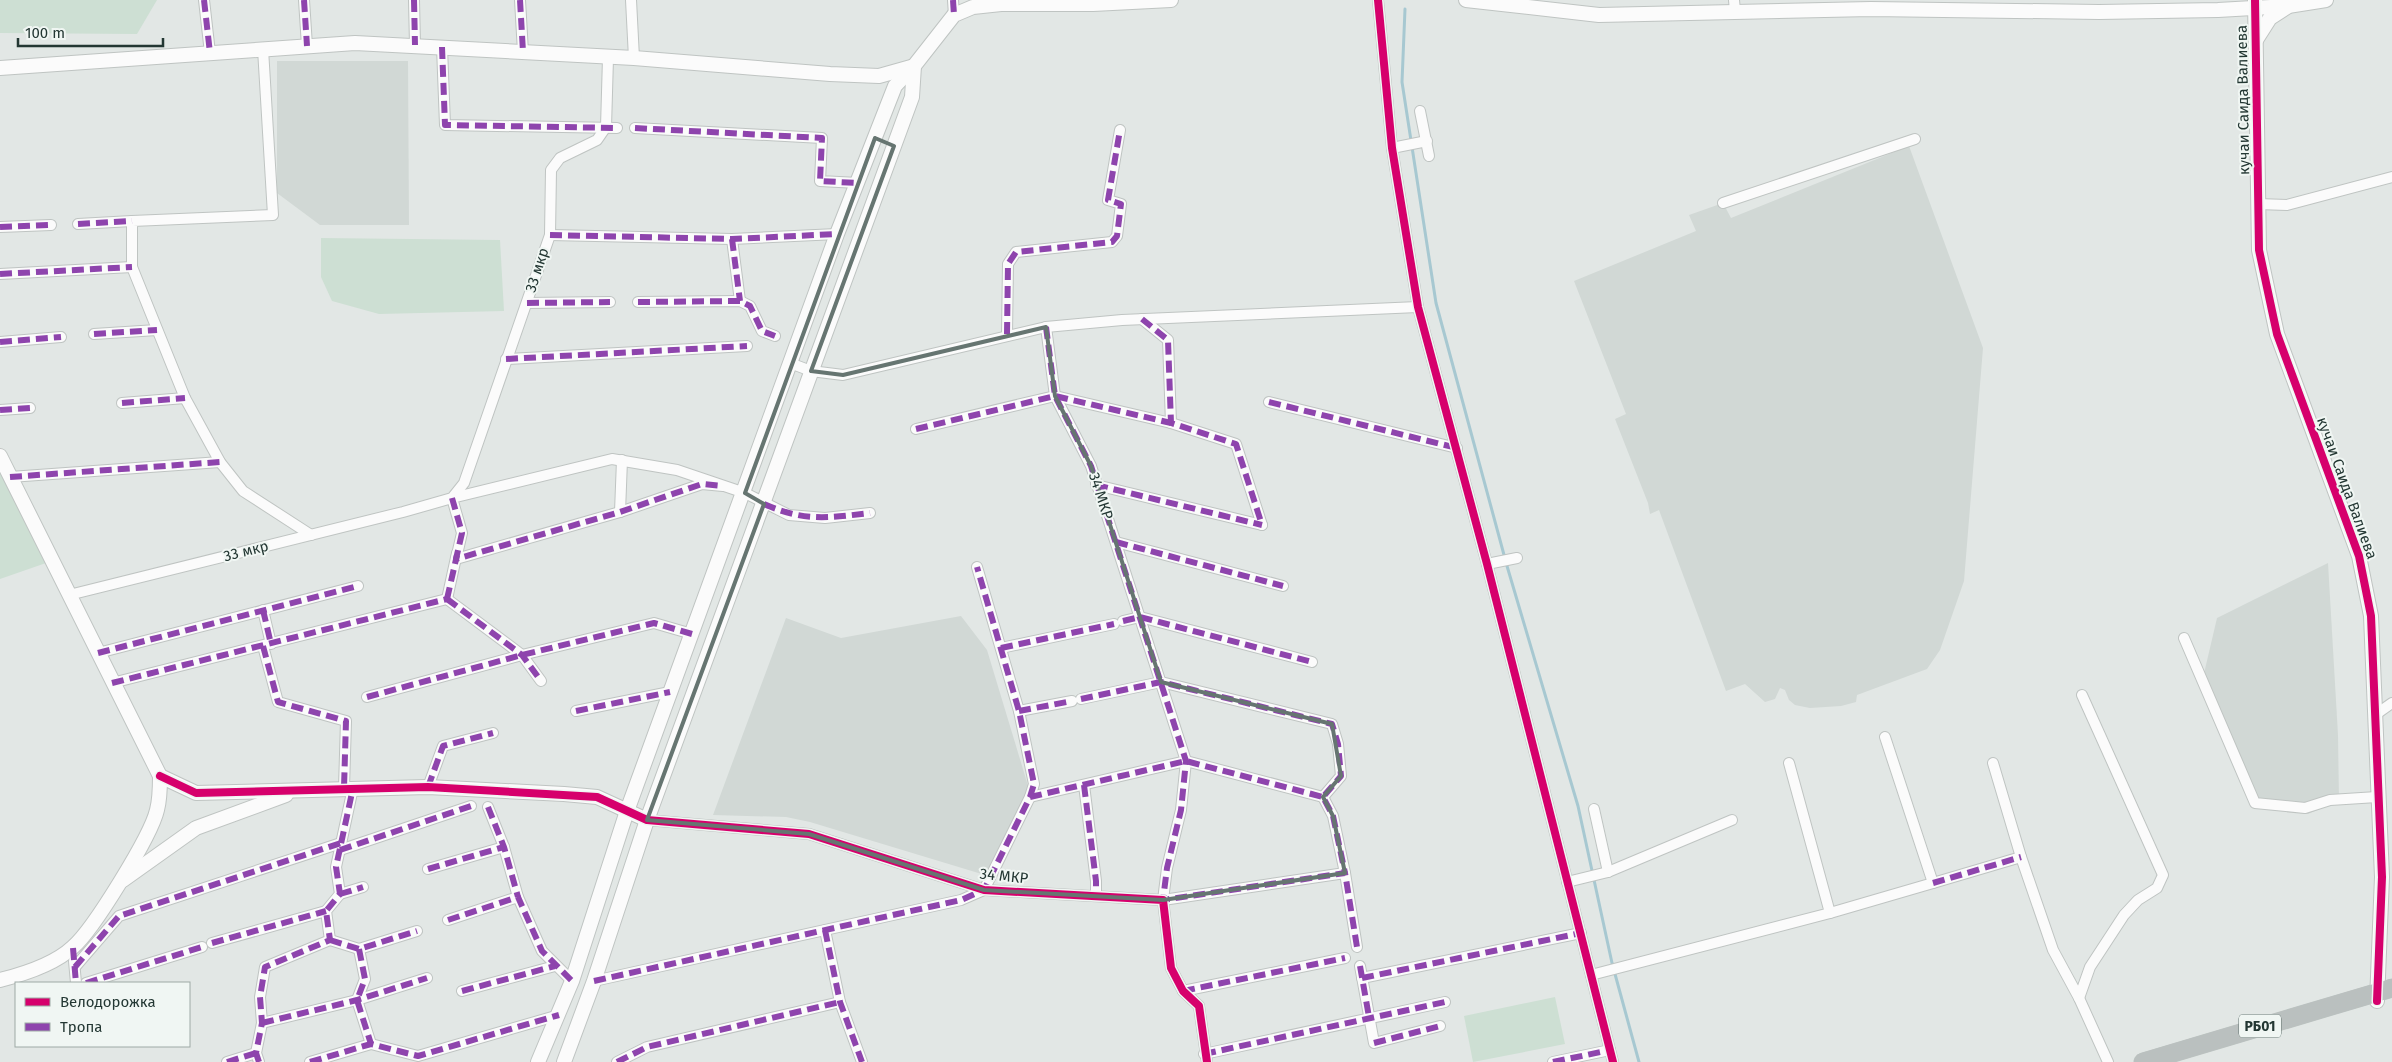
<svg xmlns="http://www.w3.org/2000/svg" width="2392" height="1062" font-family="'Fira Sans',sans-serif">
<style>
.built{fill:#d1d8d5}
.green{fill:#cddfd3}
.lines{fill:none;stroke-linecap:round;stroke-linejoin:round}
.stream{stroke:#a7c8d1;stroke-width:3}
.street-casing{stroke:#bfc4c2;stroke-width:12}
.secondary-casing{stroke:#bfc4c2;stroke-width:16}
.highway-casing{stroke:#bcc3c1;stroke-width:19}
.street{stroke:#fbfbfb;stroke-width:10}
.secondary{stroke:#fbfbfb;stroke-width:14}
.highway{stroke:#bac0bf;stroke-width:18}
.quiet{stroke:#8e44ad;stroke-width:6;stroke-dasharray:12 6;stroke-linecap:butt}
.cycleway-casing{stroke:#f0f6f3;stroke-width:11}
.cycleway{stroke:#d6006c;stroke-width:8}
.marked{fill:none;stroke:#667571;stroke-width:4;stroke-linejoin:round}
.labels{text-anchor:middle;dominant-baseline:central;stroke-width:4;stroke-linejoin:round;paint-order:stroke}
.shield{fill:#f0f6f3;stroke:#60706d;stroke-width:1}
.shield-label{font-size:14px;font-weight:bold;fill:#233733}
.street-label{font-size:15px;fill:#233733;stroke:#f0f6f3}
</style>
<rect width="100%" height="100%" fill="#e2e7e5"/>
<g class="built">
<polygon points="277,61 408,61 409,225 320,225 277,193"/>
<polygon points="1909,146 1983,348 1964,581 1940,650 1927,669 1857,695 1856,702 1841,706 1810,708 1795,705 1789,700 1785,690 1780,688 1775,699 1765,702 1745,684 1726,691 1659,510 1650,514 1648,503 1615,419 1626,414 1574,281 1696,231 1689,215 1723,203 1731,218"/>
<polygon points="2328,563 2338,735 2339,801 2308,814 2252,807 2202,682 2217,618"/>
<polygon points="961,616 987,650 1029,789 985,875 810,822 786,817 713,815 786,618 841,638"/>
</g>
<g class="green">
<polygon points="0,0 157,0 137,34 0,33"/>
<polygon points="321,238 500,240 504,311 379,314 332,301 321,277"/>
<polygon points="0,470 46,563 0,579"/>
<polygon points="1555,997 1565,1044 1473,1062 1464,1016"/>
</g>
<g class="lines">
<polyline class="stream" points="1405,9 1402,82 1436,303 1507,566 1578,806 1612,963 1639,1062"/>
<defs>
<g id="street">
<polyline points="204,0 210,53"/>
<polyline points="304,0 307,46"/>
<polyline points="414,0 415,45"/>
<polyline points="520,0 523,52"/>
<polyline points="631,0 634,58"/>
<polyline points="953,0 954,15"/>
<polyline points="1378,0 1392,148 1418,307 1487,564 1613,1062"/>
<polyline points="1734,0 1735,11"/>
<polyline points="442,47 445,125 617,128"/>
<polyline points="263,49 273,215 132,221 132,267 185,398 220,462 243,491 311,535"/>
<polyline points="1420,111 1429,156"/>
<polyline points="635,128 822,138 820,181 858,183"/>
<polyline points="1392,148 1427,141"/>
<polyline points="1723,203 1915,139"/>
<polyline points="2258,204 2287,205 2392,177"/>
<polyline points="78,224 132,221"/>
<polyline points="0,227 51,225"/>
<polyline points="550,235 732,239 837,234"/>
<polyline points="732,239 740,301"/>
<polyline points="0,274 132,267"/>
<polyline points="638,302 740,301 750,306 762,331 775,336"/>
<polyline points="527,303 610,302"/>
<polyline points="1142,319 1168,340 1171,423 1236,444 1262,525"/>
<polyline points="1046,327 1055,396 1091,466 1186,761 1181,810 1167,868 1163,900 1345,873 1357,947"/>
<polyline points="94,334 157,330"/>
<polyline points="1007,334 1008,264 1016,252 1112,242 1117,236 1121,204 1108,200 1120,130"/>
<polyline points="0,342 61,337"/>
<polyline points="506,359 747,346"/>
<polyline points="790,363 811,371 843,375 1046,327 1122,320 1418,307"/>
<polyline points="1269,402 1457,448"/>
<polyline points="122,403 185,398"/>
<polyline points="0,410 30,408"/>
<polyline points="916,429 1055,396 1171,423"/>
<polyline points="10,477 220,462"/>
<polyline points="1096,485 1262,525"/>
<polyline points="723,486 702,484 620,512 456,559 462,533 452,498 612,459 677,470 745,493 789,515 825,518 870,513"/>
<polyline points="620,512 622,460"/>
<polyline points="1116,542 1283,586"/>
<polyline points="1487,564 1517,558"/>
<polyline points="69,595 403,512 452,498 464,483 550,235 551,170 560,158 597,140 606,127 608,58"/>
<polyline points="447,599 522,655 541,681"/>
<polyline points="447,599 457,553"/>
<polyline points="263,610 271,644"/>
<polyline points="1123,621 1140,617 1312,662"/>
<polyline points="2184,638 2255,803 2305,808 2330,800 2377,797"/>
<polyline points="263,646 278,702 346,721 344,788"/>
<polyline points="1001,648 1114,624"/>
<polyline points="98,653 358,586"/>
<polyline points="112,683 447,599"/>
<polyline points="367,697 522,655 654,623 692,634"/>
<polyline points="1081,699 1161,682 1332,724 1338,744 1341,776 1323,797 1333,816 1345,873"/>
<polyline points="576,711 670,692"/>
<polyline points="1019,711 1072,701"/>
<polyline points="2375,715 2392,703"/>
<polyline points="1993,763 2021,857 2053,950 2079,998 2108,1062"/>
<polyline points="1084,785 1096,881 1096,896"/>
<polyline points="428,787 443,746 493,733"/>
<polyline points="1030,797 1186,761 1323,797"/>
<polyline points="488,807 504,847 518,897"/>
<polyline points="1594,809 1608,872"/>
<polyline points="647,820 809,834 984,890 1163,900 1171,968 1183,991 1199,1006 1207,1062"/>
<polyline points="340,850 471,806"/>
<polyline points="428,869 504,847"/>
<polyline points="1567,882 1608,872 1732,820"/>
<polyline points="1933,883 2021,857"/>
<polyline points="340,894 363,887"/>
<polyline points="1830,913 1933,883 1885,737"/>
<polyline points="448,920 518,897 542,951 572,981"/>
<polyline points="825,930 840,1002 862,1062"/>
<polyline points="330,940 359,949 417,931"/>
<polyline points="212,943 326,911"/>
<polyline points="359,949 365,979 357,1000 371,1044"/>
<polyline points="74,961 76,983"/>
<polyline points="1360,966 1374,1043 1440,1026"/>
<polyline points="75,967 119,916 341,843"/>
<polyline points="1591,975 1830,913 1789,763"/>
<polyline points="1362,978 1581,933"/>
<polyline points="594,981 961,900 984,890 1030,797 1034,784 1019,711 977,567"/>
<polyline points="86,983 202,947"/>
<polyline points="462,991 555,966"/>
<polyline points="1183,991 1345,958"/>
<polyline points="2079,998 2090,967 2124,915 2138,900 2157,888 2163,875 2082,695"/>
<polyline points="262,1023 357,1000 427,978"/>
<polyline points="1204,1054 1445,1002"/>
<polyline points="227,1062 256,1053"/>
<polyline points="259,1062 256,1053 262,1023 260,997 265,967 330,940 326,911 340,894 336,867 353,788"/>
<polyline points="310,1062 371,1044 418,1056 559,1015"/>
<polyline points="617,1062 647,1047 840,1002"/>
<polyline points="1553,1062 1610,1050"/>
</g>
<g id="secondary">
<polyline points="1466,0 1599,15 1871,9 2099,12 2218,10 2288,6 2326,0"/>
<polyline points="2255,0 2259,250 2277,334 2359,556 2371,616 2382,877 2377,1001"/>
<polyline points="2256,40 2270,18 2287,7"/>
<polyline points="0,68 355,43 634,58 830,74 879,76 911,67"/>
<path d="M0,456L160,776C160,787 160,799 157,810C151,836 93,930 73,947C55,964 24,974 0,980"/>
<polyline points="160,776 196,793 428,787 564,794 597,797 647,820"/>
<polyline points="123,880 196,828 286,795"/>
<polyline points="538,1062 572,981 627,811 837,234 895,86 914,66 954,15 973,7 1001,4 1093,4 1171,0"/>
<polyline points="564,1062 594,981 647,820 912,97 914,66"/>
</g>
<polyline id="highway" points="2143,1062 2392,988"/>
</defs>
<use href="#street" class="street-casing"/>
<use href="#secondary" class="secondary-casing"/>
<use href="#highway" class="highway-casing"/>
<use href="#street" class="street"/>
<use href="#secondary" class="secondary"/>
<use href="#highway" class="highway"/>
<g class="quiet">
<polyline points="204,0 210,53"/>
<polyline points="304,0 307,46"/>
<polyline points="414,0 415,45"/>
<polyline points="520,0 523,52"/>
<polyline points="953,0 954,15"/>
<polyline points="442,47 445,125 617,128"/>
<polyline points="635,128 822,138 820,181 858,183"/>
<polyline points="78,224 132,221"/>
<polyline points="0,227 51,225"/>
<polyline points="550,235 732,239 837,234"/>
<polyline points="732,239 740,301"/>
<polyline points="0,274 132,267"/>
<polyline points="638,302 740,301 750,306 762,331 775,336"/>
<polyline points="527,303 610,302"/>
<polyline points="1142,319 1168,340 1171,423 1236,444 1262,525"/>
<polyline points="1046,327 1055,396 1091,466 1186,761 1181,810 1167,868 1163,900 1345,873 1357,947"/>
<polyline points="94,334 157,330"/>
<polyline points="1007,334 1008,264 1016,252 1112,242 1117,236 1121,204 1108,200 1120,130"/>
<polyline points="0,342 61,337"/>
<polyline points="506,359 747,346"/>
<polyline points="1269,402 1457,448"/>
<polyline points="122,403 185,398"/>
<polyline points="0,410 30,408"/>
<polyline points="916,429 1055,396 1171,423"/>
<polyline points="10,477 220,462"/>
<polyline points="1096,485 1262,525"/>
<polyline points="452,498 462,533 456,559 620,512 702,484 723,486"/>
<path d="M764,504C805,522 827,518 870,513"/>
<polyline points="1116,542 1283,586"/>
<polyline points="447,599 522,655 541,681"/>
<polyline points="447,599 457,555"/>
<polyline points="263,610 271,644"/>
<polyline points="1123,621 1140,617 1312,662"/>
<polyline points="263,646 278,702 346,721 344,788"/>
<polyline points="1001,648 1114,624"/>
<polyline points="98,653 358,586"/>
<polyline points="112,683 447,599"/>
<polyline points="367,697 522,655 654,623 692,634"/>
<polyline points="1081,699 1161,682 1332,724 1338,744 1341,776 1323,797 1333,816 1345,873"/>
<polyline points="576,711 670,692"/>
<polyline points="1019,711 1072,701"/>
<polyline points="1084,785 1096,881 1096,896"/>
<polyline points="428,787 443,746 493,733"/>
<polyline points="1030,797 1186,761 1323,797"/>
<polyline points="488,807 504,847 518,897"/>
<polyline points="340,850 471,806"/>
<polyline points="428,869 504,847"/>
<polyline points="1933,883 2021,857"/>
<polyline points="340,894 363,887"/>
<polyline points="448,920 518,897 542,951 572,981"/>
<polyline points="825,930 840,1002 862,1062"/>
<polyline points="330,940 359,949 417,931"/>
<polyline points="212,943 326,911"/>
<polyline points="73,948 76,983"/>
<polyline points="359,949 365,979 357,1000 371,1044"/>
<polyline points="1360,966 1369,1017"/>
<polyline points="75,967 119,916 341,843"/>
<polyline points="1362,978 1581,933"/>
<polyline points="594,981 961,900 984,890 1030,797 1034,784 1019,711 977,567"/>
<polyline points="86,983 202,947"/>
<polyline points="462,991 555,966"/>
<polyline points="1183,991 1345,958"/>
<polyline points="262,1023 357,1000 427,978"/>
<polyline points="1374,1043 1440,1026"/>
<polyline points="1204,1054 1445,1002"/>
<polyline points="227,1062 256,1053"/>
<polyline points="259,1062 256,1053 262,1023 260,997 265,967 330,940 326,911 340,894 336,867 353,788"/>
<polyline points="310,1062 371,1044 418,1056 559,1015"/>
<polyline points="617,1062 647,1047 840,1002"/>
<polyline points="1553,1062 1610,1050"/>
</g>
<defs>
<g id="cycleway">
<polyline points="1378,0 1392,148 1418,307 1487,564 1613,1062"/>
<polyline points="2255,0 2259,250 2277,334 2359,556 2371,616 2382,877 2377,1001"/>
<polyline points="160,776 196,793 428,787 597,797 647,820 809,834 984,890 1163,900 1171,968 1183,991 1199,1006 1207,1062"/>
</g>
</defs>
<use href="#cycleway" class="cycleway-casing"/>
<use href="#cycleway" class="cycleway"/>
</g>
<path class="marked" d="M875,138L894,146L811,371L843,375L1046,327L1055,396L1091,466L1161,682L1332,724L1341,776L1323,797L1333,816L1345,873L1163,900L984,890L809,834L647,820L764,504L745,493Z"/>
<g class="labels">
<rect class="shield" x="2239" y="1014.5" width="42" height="23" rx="4"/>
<g class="shield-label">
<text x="2260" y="1026">РБ01</text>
</g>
<g class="street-label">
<text transform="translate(2243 100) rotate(-91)">кучаи Саида Валиева</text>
<text transform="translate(537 270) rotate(-72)">33 мкр</text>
<text transform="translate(2347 488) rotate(70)">кучаи Саида Валиева</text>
<text transform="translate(1101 496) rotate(72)">34 МКР</text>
<text transform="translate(246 551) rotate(-14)">33 мкр</text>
<text transform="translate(1004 876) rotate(6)">34 МКР</text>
</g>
</g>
<rect x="15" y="982" width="175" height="65" fill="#f0f6f3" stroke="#9eaaa6"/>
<rect x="25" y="998" width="25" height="8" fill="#d6006c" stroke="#9eaaa6"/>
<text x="60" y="1007" font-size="15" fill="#233733">Велодорожка</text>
<rect x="25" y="1023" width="25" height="8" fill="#8e44ad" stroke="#9eaaa6"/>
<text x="60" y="1032" font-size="15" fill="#233733">Тропа</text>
<path d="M18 38v8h145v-8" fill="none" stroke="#233733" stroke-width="2.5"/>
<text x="25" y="38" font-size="15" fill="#233733" stroke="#f0f6f3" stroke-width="4" paint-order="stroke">100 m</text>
</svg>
